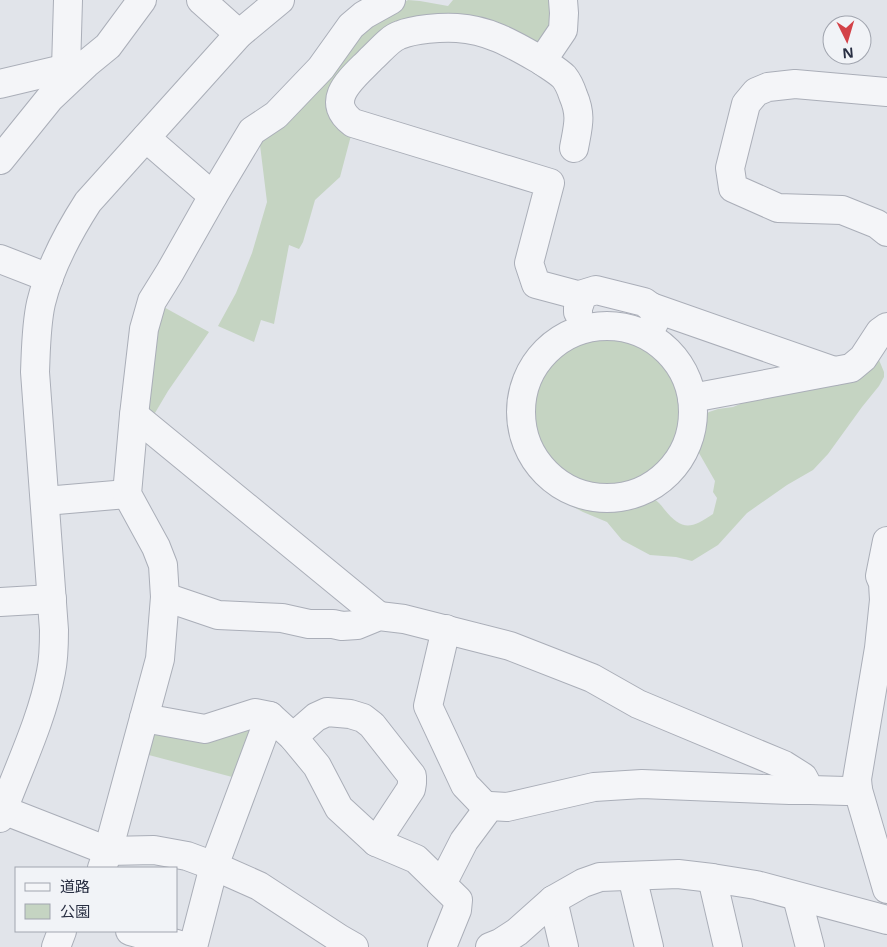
<svg xmlns="http://www.w3.org/2000/svg" width="887" height="947" font-family="'Noto Sans','Noto Sans JP',sans-serif">
<style>
.green{fill:#c5d4c2}
.lines{fill:none;stroke-linecap:round;stroke-linejoin:round}
.minor-casing{stroke:#aaaeb8;stroke-width:30}
.minor{stroke:#f4f5f8;stroke-width:28}
</style>
<rect width="100%" height="100%" fill="#e1e4ea"/>
<g class="green">
<polygon points="408,0 420,1 448,6 453,0 558,0 541,51 433,21 336,85 353,128 340,177 315,200 303,242 299,249 289,245 274,324 261,320 254,342 218,326 236,293 252,253 267,202 260,145 261,132 360,30"/>
<polygon points="160,305 209,332 168,391 152,418 144,411"/>
<circle cx="606" cy="413" r="76"/>
<path d="M879,360L884,372V377L879,386L862,407L828,454L813,470L787,485L747,513L718,545L692,561L676,557L650,555L622,540L607,522L583,512L560,500L550,487C571,498 591,509 615,507C627,506 642,496 653,499C658,501 661,505 664,509C682,531 691,529 713,514L717,498L713,492L715,481L695,446L702,417L709,412L718,409L733,407L745,402L754,396L870,368Z"/>
<polygon points="259,722 236,778 145,754 158,724"/>
</g>
<g class="lines">
<defs>
<g id="minor">
<polyline points="201,0 239,34"/>
<path d="M563,0L564,13L563,30L542,61C514,45 490,30 457,28C442,27 414,29 400,35C390,38 379,52 371,59C354,77 322,100 353,123L550,183L529,263L536,284L581,296"/>
<path d="M542,61C549,66 558,71 564,77C568,82 571,89 573,95C582,116 578,126 574,148"/>
<polyline points="66,69 68,0"/>
<polyline points="0,84 84,64"/>
<polyline points="887,92 795,84 768,87 756,92 746,104 730,168 733,188 778,208 842,210 877,224 887,232"/>
<polyline points="146,138 213,196"/>
<polyline points="0,160 50,98 86,64 108,46 142,0"/>
<polyline points="0,259 49,278"/>
<polyline points="651,307 834,371"/>
<polyline points="578,312 578,308 583,294 596,290 644,302 651,307 656,317 654,323"/>
<circle cx="607" cy="412" r="86"/>
<polyline points="692,398 851,368 863,358 880,332 887,327"/>
<polyline points="134,415 379,616"/>
<polyline points="45,501 127,494"/>
<polyline points="887,541 880,576 883,583 884,600 879,648 857,779 858,790 887,889"/>
<polyline points="165,597 218,615 282,618 309,624 333,624 342,626 357,625 379,616 404,619 510,646 592,678 638,704 784,765 803,777 810,790 846,791 858,790"/>
<polyline points="0,602 52,599"/>
<polyline points="446,629 428,706 465,785 488,809"/>
<polyline points="144,718 205,729 255,713 270,716 293,737 317,766 339,808 376,842 416,859 458,900 457,910 442,947"/>
<polyline points="293,737 316,717 327,712 350,714 363,718 372,725 412,776 412,783 411,789 376,842"/>
<polyline points="3,810 108,851 154,850 187,856 214,866 259,886 340,939 354,947"/>
<path d="M0,818C17,771 42,721 51,672C54,658 54,644 54,630L35,372C36,349 36,325 41,303C50,266 68,233 88,202L239,34L280,0"/>
<polyline points="102,868 108,851 160,659 165,597 163,565 156,547 127,494 134,415 144,329 152,301 170,272 213,196 252,131 276,115 321,68 351,26 364,15 391,0"/>
<polyline points="632,876 649,947"/>
<polyline points="712,878 728,947"/>
<polyline points="442,884 464,841 490,806 507,807 594,787 642,784 790,790 810,790"/>
<polyline points="797,897 810,947"/>
<polyline points="553,900 564,947"/>
<polyline points="130,931 187,947"/>
<polyline points="56,947 62,931"/>
<polyline points="193,947 214,866 270,716"/>
<polyline points="490,947 500,943 517,932 553,900 583,883 600,877 678,874 712,878 756,885 887,920"/>
</g>
</defs>
<use href="#minor" class="minor-casing"/>
<use href="#minor" class="minor"/>
</g>
<rect x="15" y="867" width="162" height="65" fill="#f1f3f7" stroke="#a1a5af"/>
<rect x="25" y="883" width="25" height="8" fill="#f4f5f8" stroke="#a1a5af"/>
<text x="60" y="892" font-size="15" fill="#292f43">道路</text>
<rect x="25" y="904" width="25" height="15" fill="#c5d4c2" stroke="#a1a5af"/>
<text x="60" y="917" font-size="15" fill="#292f43">公園</text>
<g transform="translate(847 40) rotate(175)"><circle r="24" fill="#f1f3f7" stroke="#a1a5af"/>
<path d="M0-4L9 19L0 12L-9 19Z" fill="#d34248"/>
<text y="-8" font-size="14" font-weight="bold" text-anchor="middle" fill="#292f43">N</text>
</g>
</svg>
